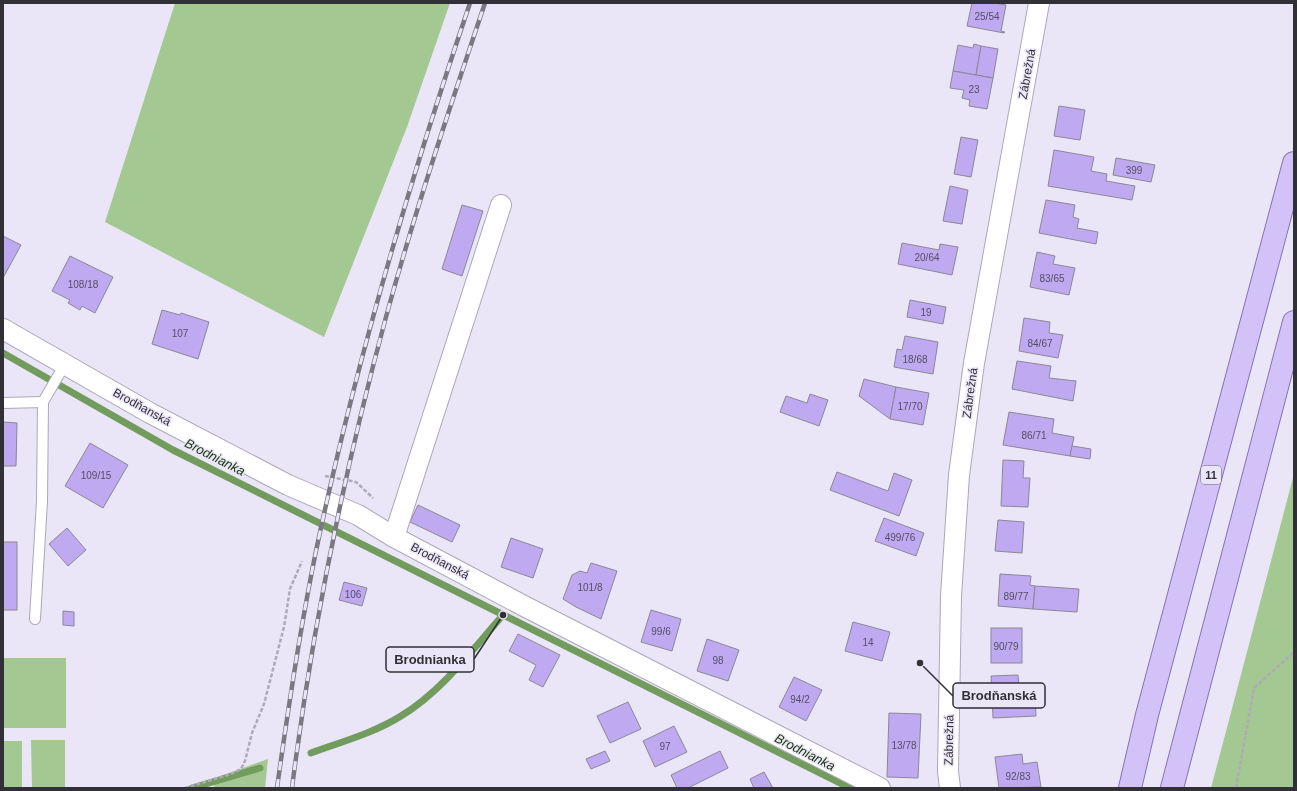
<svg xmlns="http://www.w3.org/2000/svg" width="1297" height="791" font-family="Helvetica,sans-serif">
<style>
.green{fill:#a3c892}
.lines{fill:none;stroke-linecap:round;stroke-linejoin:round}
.stream{stroke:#729c5d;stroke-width:7}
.building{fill:#bfaaf1;stroke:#8b8796}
.lane-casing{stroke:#aca8b8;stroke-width:12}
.street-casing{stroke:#aca8b8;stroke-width:22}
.primary-casing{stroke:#8774b2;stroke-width:24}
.path{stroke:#aeaab8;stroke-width:2.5;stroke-dasharray:4 2;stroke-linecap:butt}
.lane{stroke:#fff;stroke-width:10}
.street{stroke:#fff;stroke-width:20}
.primary{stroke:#d3c2f8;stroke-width:22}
.rail-casing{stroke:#7b7883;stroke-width:4.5}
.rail{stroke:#ebe6f7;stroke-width:3;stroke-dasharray:9;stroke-linecap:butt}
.labels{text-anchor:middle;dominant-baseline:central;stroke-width:3;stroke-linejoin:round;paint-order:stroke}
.number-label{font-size:10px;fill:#544e65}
.shield{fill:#ebe6f7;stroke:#696770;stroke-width:1}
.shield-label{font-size:11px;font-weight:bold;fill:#313036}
.street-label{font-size:12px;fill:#313036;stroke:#ebe6f7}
.water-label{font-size:13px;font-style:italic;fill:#1a3608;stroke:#ebe6f7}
.leader{fill:none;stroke:#313036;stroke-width:1.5}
.callout-dot{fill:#313036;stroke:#ebe6f7;stroke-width:1.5}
.callout{fill:#ebe6f7;stroke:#313036;stroke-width:1.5}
.callout-label{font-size:13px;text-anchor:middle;font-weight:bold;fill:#313036}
</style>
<rect width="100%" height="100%" fill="#ebe6f7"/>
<g class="green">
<polygon points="175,3 450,3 407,127 324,337 105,222"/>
<polygon points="1294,474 1294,788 1211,788"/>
<rect x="3" y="658" width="63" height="70"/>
<polygon points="31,740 65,740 65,788 32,788"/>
<rect x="3" y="741" width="19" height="47"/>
<polygon points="268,759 265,788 214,788 215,778"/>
</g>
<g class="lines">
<g class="stream">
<polyline points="3,353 173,450 850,788"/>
<path d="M311,753C341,742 374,733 401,716C442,691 472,650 503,615"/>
<polyline points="192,788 260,768"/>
</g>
</g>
<g class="building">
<polygon points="972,3 995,3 1006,5 1001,31 1005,32 1004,33 967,26"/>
<polygon points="974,44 981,46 976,75 953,71 958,45 973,48"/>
<polygon points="981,46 998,49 993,78 976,75"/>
<polygon points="953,71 993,78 987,109 969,106 970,100 962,98 964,90 950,88"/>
<polygon points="1059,106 1085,110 1080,140 1054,136"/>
<polygon points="961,137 978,140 971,177 954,174"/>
<polygon points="1054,150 1094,157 1091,171 1107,174 1106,181 1135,186 1132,200 1048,186"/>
<polygon points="1116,158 1155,165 1151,182 1113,175"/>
<polygon points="950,186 968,190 962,224 943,221"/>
<polygon points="1046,200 1075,205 1073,217 1079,219 1077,228 1098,232 1096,244 1039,233"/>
<polygon points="462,205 483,211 462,276 442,269"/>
<polygon points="3,236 21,245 3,278"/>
<polygon points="902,243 939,250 940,244 958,247 952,275 898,264"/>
<polygon points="1037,252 1055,256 1053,264 1075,268 1069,295 1030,287"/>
<polygon points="70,256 113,277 95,313 82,306 80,310 68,303 70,300 52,291"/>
<polygon points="910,300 946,307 943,324 907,317"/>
<polygon points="162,310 180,315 181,313 209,322 198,359 152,344"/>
<polygon points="1024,318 1050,322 1049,333 1063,335 1058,358 1019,351"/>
<polygon points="905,336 938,342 933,374 894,367 897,349 902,350"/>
<polygon points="1017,361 1051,366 1049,378 1076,381 1073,401 1012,389"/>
<polygon points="864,379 896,387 890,419 859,396"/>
<polygon points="896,387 929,393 923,425 890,419"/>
<polygon points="810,394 828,400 819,426 780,412 786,396 807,403"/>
<polygon points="1009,412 1054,419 1052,433 1074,437 1070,456 1003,445"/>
<polygon points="3,422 17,423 16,466 3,466"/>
<polygon points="90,443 128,465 103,508 65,486"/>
<polygon points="1072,446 1091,449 1090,459 1070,456"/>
<polygon points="1003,460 1024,461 1023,478 1030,478 1028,507 1001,506"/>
<polygon points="837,472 888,491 894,473 912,480 899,516 830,490"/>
<polygon points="418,505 460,525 452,542 410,522"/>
<polygon points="884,518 924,533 916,556 875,541"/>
<polygon points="998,520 1024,522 1022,553 995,551"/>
<polygon points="67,528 86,550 68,566 49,544"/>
<polygon points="511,538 543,549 533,578 501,567"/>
<rect x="3" y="542" width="14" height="68"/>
<polygon points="591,563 617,571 601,619 576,607 563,599 572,575 580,571 587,573"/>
<polygon points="1000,574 1031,576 1030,585 1035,586 1033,609 998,606"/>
<polygon points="344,582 367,588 362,606 339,600"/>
<polygon points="1035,586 1079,589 1077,612 1033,609"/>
<polygon points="651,610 681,619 672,651 641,642"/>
<polygon points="63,611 74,612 74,626 63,625"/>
<polygon points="853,622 890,632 882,661 845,651"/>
<rect x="991" y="628" width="31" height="35"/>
<polygon points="518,634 560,655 543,687 529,680 536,665 509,651"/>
<polygon points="707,639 739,650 728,681 697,671"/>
<polygon points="1018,675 1019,687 1034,686 1036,716 993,718 991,676"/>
<polygon points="794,677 822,690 806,721 779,707"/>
<polygon points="628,702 641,729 610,743 597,716"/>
<polygon points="889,713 921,714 918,778 887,777"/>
<polygon points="674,726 687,752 655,767 643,741"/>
<polygon points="605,751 610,761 591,769 586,759"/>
<polygon points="720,751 728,768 688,788 677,788 671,775"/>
<polygon points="1022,754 1023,764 1037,762 1041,787 999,788 995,757"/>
<polygon points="764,772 773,788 754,788 750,779"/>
</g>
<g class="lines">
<defs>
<g id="lane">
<polyline points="3,403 43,402"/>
<polyline points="35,619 42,501 43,402 65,364"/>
</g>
<g id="street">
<polyline points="3,329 150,413 288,485 358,515 394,537 524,606 880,788"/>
<polyline points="394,537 501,205"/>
<polyline points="950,788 948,771 951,596 959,475 974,363 1039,3"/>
</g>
<g id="primary">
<polyline points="1130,788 1147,715 1294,163"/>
<polyline points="1172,788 1294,322"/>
</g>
</defs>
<use href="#lane" class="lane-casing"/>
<use href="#street" class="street-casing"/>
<use href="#primary" class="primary-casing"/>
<g class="path">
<polyline points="325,476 356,482 373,498"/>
<polyline points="185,788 231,774 241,769 245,761 252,733 264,704 284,627 290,589 302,561"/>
<polyline points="1236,788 1254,688 1294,652"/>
</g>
<use href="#lane" class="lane"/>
<use href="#street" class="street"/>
<use href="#primary" class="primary"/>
<defs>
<g id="rail">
<path d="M277,788C288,709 300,629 316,551C355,365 409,183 470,3"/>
<path d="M292,788C312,629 344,472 386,317C415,211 450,107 485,3"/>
</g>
</defs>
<use href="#rail" class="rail-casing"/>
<use href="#rail" class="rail"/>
</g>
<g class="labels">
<g class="number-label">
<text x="987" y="16">25/54</text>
<text x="974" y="89">23</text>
<text x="1134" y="170">399</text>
<text x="927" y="257">20/64</text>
<text x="1052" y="278">83/65</text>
<text x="83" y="284">108/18</text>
<text x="926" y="312">19</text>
<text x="180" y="333">107</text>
<text x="1040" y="343">84/67</text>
<text x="915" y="359">18/68</text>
<text x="910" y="406">17/70</text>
<text x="1034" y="435">86/71</text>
<text x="96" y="475">109/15</text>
<text x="900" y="537">499/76</text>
<text x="590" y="587">101/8</text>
<text x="353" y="594">106</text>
<text x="1016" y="596">89/77</text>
<text x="661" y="631">99/6</text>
<text x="868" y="642">14</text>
<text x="1006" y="646">90/79</text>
<text x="718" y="660">98</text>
<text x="800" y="699">94/2</text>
<text x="904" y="745">13/78</text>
<text x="665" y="746">97</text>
<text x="1018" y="776">92/83</text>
</g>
<rect class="shield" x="1201" y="466" width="20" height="18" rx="3"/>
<g class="shield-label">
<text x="1211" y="475">11</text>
</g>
<g class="street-label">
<text transform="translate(1027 74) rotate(-80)">Zábrežná</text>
<text transform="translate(970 393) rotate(-82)">Zábrežná</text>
<text transform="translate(142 407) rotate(29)">Brodňanská</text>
<text transform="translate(440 561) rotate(28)">Brodňanská</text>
<text transform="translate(949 740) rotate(-89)">Zábrežná</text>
</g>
<g class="water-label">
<text transform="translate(215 457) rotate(27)">Brodnianka</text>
<text transform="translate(805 752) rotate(27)">Brodnianka</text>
</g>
</g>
<path class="leader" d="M503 615L474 659M920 663L953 696"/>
<g class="callout-dot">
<circle cx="503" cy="615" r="4"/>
<circle cx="920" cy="663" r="4"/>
</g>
<g class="callout">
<rect x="386" y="647" width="88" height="25" rx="4"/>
<rect x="953" y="683" width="92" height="25" rx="4"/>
</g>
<g class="callout-label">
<text x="430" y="664">Brodnianka</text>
<text x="999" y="700">Brodňanská</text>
</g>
<rect width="1297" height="791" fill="none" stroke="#313036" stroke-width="8"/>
</svg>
